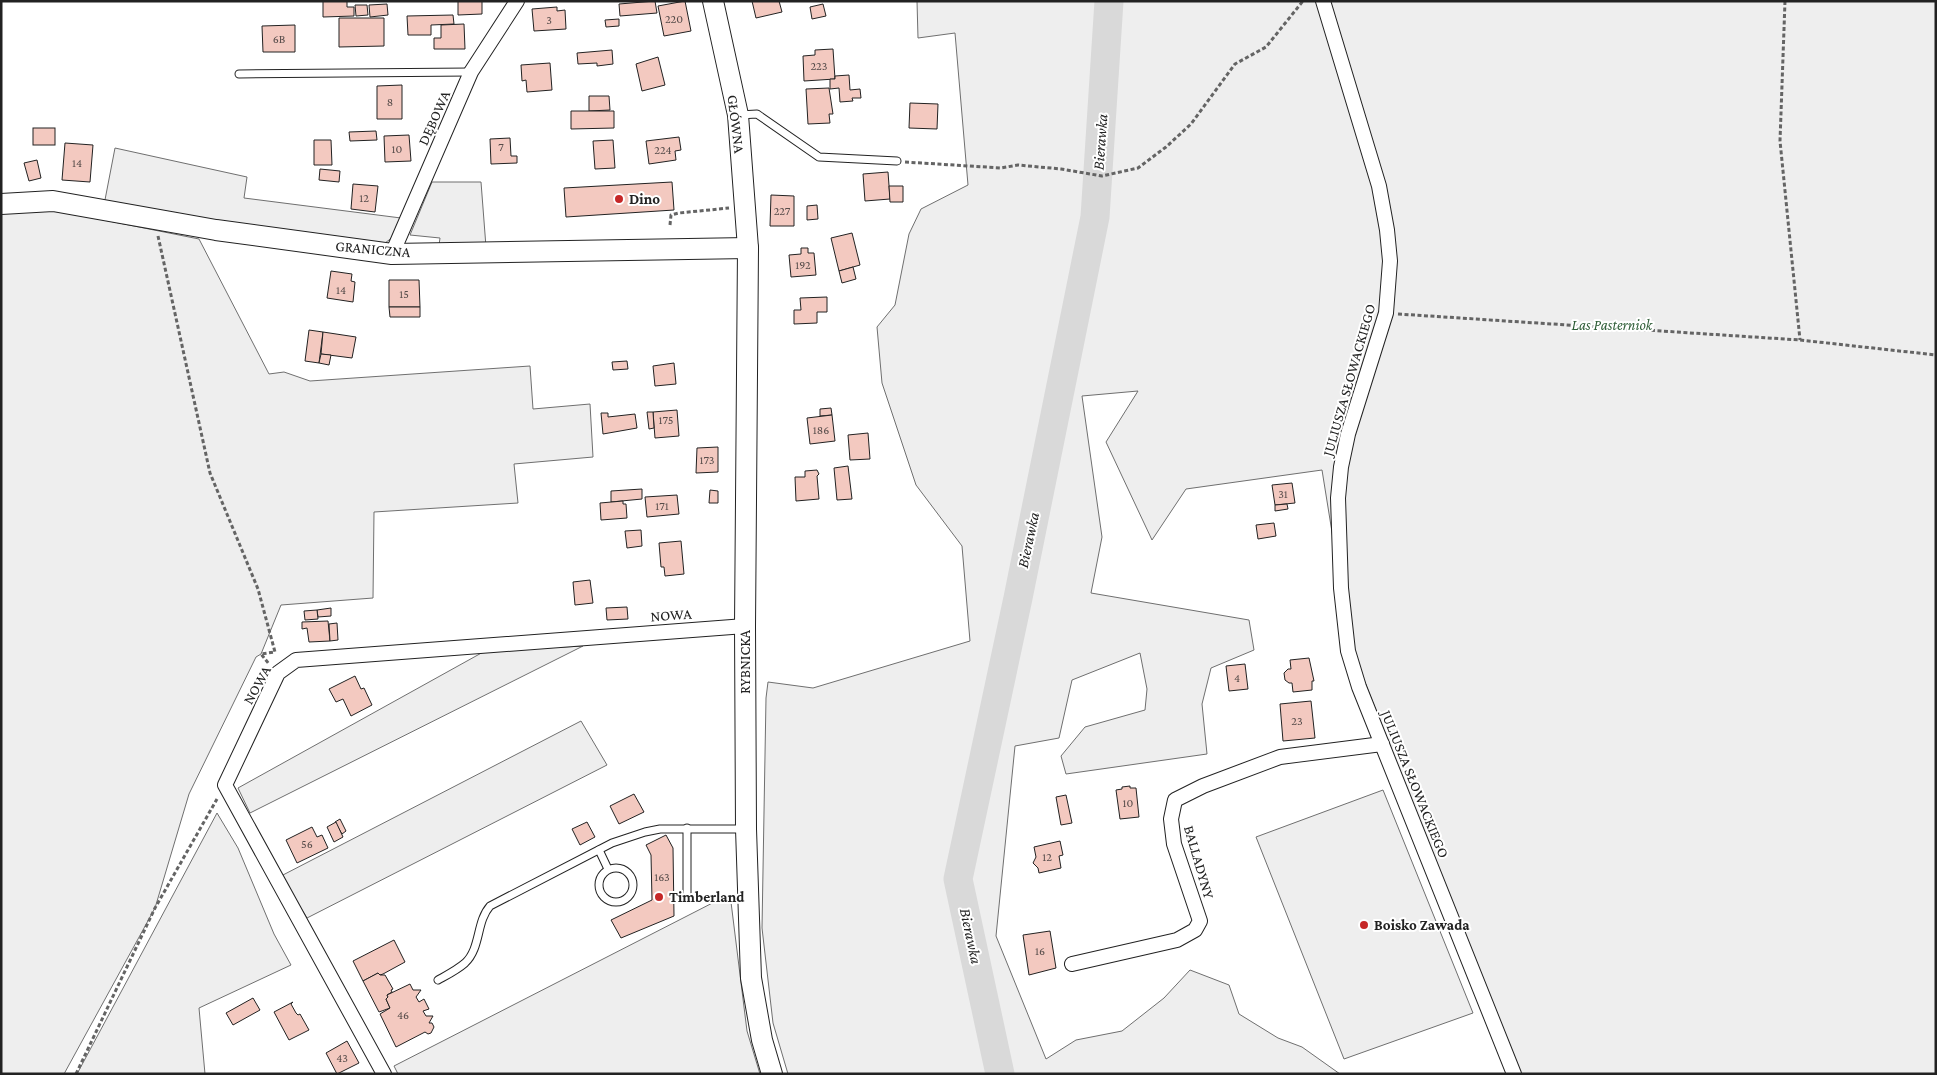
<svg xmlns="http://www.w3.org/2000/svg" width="1937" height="1075" font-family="'Crimson Pro',serif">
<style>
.green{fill:#eee;stroke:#6f6f6f}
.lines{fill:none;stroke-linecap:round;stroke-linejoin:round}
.river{stroke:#d9d9d9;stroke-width:29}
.building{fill:#f3c9c0;stroke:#222}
.lane-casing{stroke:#222;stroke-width:9}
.street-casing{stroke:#222;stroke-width:16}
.secondary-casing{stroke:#222;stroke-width:22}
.path{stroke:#646464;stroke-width:3;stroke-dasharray:4 2.5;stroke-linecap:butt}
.lane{stroke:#fff;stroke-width:7}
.street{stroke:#fff;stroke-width:14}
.secondary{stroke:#fff;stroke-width:20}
.poi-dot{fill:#c62828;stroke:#fff;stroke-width:2}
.labels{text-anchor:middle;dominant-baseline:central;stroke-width:4;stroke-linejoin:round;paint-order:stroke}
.number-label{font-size:12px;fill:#564c4a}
.street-label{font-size:15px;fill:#222;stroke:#fff}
.poi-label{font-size:15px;font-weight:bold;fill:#222;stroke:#fff;text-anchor:start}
.park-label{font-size:15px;font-style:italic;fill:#2f5e38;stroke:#fff}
.water-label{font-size:16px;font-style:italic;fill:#222;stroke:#fff}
</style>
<rect width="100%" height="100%" fill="#fff"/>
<g class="green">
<polygon points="917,1 1936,1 1936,1074 1519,1074 1355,657 1341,588 1322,470 1186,489 1152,540 1106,442 1138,391 1082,396 1102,537 1091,593 1249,620 1254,650 1211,668 1202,704 1207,754 1066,774 1061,756 1085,727 1145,710 1147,689 1140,653 1072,680 1059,738 1015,746 996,936 1046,1059 1076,1040 1122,1031 1164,998 1190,970 1229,985 1239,1014 1278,1038 1302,1047 1340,1074 788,1074 773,1023 762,928 766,698 768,682 813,688 970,641 962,546 916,485 882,383 877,327 895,305 909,234 921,209 968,185 955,33 918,38"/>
<polygon points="115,148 247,177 244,198 401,218 393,237 385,243 104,205"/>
<polygon points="432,182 481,182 486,247 439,245 440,238 410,235"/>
<polygon points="54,210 199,239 269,374 284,372 310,381 530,366 533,409 590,404 593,457 514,464 518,503 374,512 373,598 281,605 261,654 256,657 189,794 155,908 64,1074 1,1074 1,213"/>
<polygon points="583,646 250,813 238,788 485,651"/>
<polygon points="581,721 607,765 307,918 281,876"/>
<polygon points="1383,790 1473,1013 1344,1059 1256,837"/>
<polygon points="217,813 238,848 274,934 291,965 199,1008 205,1074 77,1074"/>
<polygon points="730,894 747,1031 760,1074 398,1074 394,1066"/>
</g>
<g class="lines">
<polyline class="river" points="1000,1074 958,879 1018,598 1095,217 1109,1"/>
</g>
<g class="building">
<polygon points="323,1 347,1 347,7 354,7 354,16 323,17"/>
<polygon points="458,1 482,1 482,14 458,15"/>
<polygon points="655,1 657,13 620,16 619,4"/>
<polygon points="685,1 691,31 664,36 658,6"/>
<polygon points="752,1 779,1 782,12 756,18"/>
<polygon points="387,4 388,15 370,17 369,5"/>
<polygon points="823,4 826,16 812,19 810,7"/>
<polygon points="355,5 367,5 368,15 356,16"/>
<polygon points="557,7 557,11 565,10 566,29 534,31 532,9"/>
<polygon points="453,15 454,24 431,25 431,35 408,35 407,16"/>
<polygon points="339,18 384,18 384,46 339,47"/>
<polygon points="619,19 619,26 606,27 605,20"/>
<polygon points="464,24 465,49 434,49 434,38 441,38 441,25"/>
<polygon points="295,25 295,52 263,52 262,26"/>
<polygon points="833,49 835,79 804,81 803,56 815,55 815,50"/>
<polygon points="612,50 613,64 597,66 597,63 578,64 577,53"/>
<polygon points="658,57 665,85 642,91 636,64"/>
<polygon points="550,63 552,90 527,92 526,80 522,81 521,65"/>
<polygon points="849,75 850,90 860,89 861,98 852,98 853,101 840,102 839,88 830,89 830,79 835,79 835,76"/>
<polygon points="402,85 402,119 377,119 377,86"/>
<polygon points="829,88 833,114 829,114 830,123 808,124 806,89"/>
<polygon points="589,96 609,96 610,110 589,111"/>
<polygon points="910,103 938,104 937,129 909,128"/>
<polygon points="571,111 614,111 614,128 571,129"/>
<rect x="33" y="128" width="22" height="17"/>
<polygon points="376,131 377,140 350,141 349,132"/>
<polygon points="409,135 411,161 385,162 384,136"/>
<polygon points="679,137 681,150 675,151 676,160 649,164 646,141"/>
<polygon points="510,138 511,156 517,156 517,163 491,164 490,139"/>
<polygon points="314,140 331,140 332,165 314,165"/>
<polygon points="613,140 615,168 595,169 593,141"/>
<polygon points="65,143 93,145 90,182 62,180"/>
<polygon points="37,160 41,178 29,181 24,163"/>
<polygon points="320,169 340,171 339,182 319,180"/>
<polygon points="888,172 890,199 865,201 863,174"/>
<polygon points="672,182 674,210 566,217 564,188"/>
<polygon points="353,184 378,186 375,212 351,209"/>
<polygon points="889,186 903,186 903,202 890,202"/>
<polygon points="771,195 794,196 794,226 770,226"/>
<polygon points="817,205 818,219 807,220 807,206"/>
<polygon points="852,233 860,265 839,271 831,238"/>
<polygon points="801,248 808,248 808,253 814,253 816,275 791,277 789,255 801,254"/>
<polygon points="853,267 856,279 842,283 839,271"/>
<polygon points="331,271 352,274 351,281 355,282 353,302 327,298"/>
<polygon points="389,280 419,280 420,307 389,307"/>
<polygon points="827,297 827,312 817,312 817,323 794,324 794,310 801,310 800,298"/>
<polygon points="389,307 420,307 420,317 390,317"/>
<polygon points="309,330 323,332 319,363 305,361"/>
<polygon points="323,332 356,337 352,358 321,354"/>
<polygon points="321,354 331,355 329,365 319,363"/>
<polygon points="627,361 628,369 613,370 612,362"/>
<polygon points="674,363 676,384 655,386 653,366"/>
<polygon points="831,408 832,415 820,416 820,409"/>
<polygon points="677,410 679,436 655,438 653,412"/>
<polygon points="647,412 653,412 654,428 649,429"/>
<polygon points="601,413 608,413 608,417 635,414 637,428 603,434"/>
<polygon points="832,415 835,441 810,444 807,418"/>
<polygon points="868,433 870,459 850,460 848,435"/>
<polygon points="718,447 718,472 696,473 697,448"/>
<polygon points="848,466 852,499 837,500 834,468"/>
<polygon points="817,470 819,474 817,476 819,499 796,501 795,477 805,477 805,471"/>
<polygon points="1292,483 1295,503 1275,505 1272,485"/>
<polygon points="642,489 642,499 611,502 611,491"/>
<polygon points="710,490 718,491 718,503 709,503"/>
<polygon points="677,495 679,514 647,517 645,497"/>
<polygon points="623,501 623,504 626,504 627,518 601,520 600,503"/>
<polygon points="1287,504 1288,509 1275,511 1275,505"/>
<polygon points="1274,523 1276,536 1258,539 1256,525"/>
<polygon points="641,530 642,546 627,548 625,531"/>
<polygon points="681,541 684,574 665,576 664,567 661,567 659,543"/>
<polygon points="590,580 593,603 575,605 573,582"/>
<polygon points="627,607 628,619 607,620 606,608"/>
<polygon points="331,608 331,616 318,617 317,610"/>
<polygon points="317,610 318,619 305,620 304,611"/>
<polygon points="328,621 330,641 309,642 307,628 302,629 302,622"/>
<polygon points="337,623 338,640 330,641 329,624"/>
<polygon points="1309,658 1314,681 1312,681 1312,690 1293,692 1292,683 1289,683 1285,680 1284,673 1288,669 1291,669 1290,660"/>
<polygon points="1245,664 1248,689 1229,691 1226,666"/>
<polygon points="355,676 361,689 364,688 372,705 351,716 343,699 336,702 329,689"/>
<polygon points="1311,701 1315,738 1283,741 1280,704"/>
<polygon points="1130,786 1130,788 1136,788 1139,817 1120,819 1116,790 1122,789 1122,787"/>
<polygon points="634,794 644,812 619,824 610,806"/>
<polygon points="1066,795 1072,823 1061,825 1056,797"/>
<polygon points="340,819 346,831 342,834 335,822"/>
<polygon points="336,822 343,837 334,842 327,827"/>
<polygon points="587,822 595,837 580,845 572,829"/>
<polygon points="312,827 317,837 322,835 328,848 297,863 286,840"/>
<polygon points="666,835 673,848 674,916 621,938 611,920 652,900 651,855 646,845"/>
<polygon points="1060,841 1063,855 1059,856 1061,868 1039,873 1038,868 1033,863 1036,857 1034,847"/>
<polygon points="1050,931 1056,968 1029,975 1023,935"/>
<polygon points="394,940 405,962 383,974 380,975 378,973 363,981 353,961"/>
<polygon points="378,973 380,975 385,975 393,989 391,990 392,992 387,995 388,997 386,999 390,1008 379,1012 363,981"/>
<polygon points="410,984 413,990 421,990 416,997 419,1002 424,999 429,1009 423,1011 426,1016 433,1016 429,1023 432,1023 434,1027 431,1033 428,1034 425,1032 396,1047 380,1014 390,1008 386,999 388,997 387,995"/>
<polygon points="253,998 260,1010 233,1025 226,1013"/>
<polygon points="293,1002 291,1004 296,1013 298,1015 300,1014 309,1030 289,1040 274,1012"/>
<polygon points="347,1041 359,1063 337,1074 326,1053"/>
</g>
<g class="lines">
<defs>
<g id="lane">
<polyline points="239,74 471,72"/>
<polyline points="739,115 757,114 819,157 897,161"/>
<polyline points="687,828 687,897"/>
<polyline points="599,850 608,869"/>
<circle cx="616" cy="885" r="17"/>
<path d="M438,980C447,975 457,970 465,963C481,948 476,922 490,906L612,843L645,832L660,829H743"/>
</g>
<g id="street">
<polyline points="1323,1 1379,186 1387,230 1390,261 1386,313 1348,434 1341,467 1338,498 1341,588 1348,651 1359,687 1514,1074"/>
<polyline points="392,254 471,72 517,1"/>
<polyline points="1072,964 1177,940 1195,930 1200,921 1174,844 1171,819 1175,800 1203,786 1280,757 1382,744"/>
<polyline points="384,1074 225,785 278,673 296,660 745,626"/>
</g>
<g id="secondary">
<polyline points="713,1 738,115 748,248 745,626 746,829 751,978 762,1040 772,1074"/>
<polyline points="1,204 53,201 216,230 392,254 748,248"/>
</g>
</defs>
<use href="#lane" class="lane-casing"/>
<use href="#street" class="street-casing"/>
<use href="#secondary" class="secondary-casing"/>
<g class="path">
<polyline points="1785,1 1780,141 1800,340"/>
<polyline points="905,162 1001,168 1018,165 1061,169 1102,176 1138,168 1166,147 1191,124 1235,64 1266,47 1303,1"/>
<polyline points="670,225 671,215 679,213 729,208"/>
<polyline points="158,236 210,473 258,589 275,652 261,654 269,664"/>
<polyline points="1398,314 1800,340 1936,355"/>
<polyline points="76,1074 155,908 217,799"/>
</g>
<use href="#lane" class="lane"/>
<use href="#street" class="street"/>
<use href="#secondary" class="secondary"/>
</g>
<g class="poi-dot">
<circle cx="619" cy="199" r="5"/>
<circle cx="659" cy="897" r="5"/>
<circle cx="1364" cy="925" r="5"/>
</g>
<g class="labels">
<g class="number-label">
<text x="674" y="19">220</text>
<text x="549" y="20">3</text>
<text x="279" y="39">6B</text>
<text x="819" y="66">223</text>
<text x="390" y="102">8</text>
<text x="501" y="147">7</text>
<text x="397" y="149">10</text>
<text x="663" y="150">224</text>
<text x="77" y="163">14</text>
<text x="364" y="198">12</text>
<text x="782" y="211">227</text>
<text x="803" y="265">192</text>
<text x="341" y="290">14</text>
<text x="404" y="294">15</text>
<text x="666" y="420">175</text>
<text x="821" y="430">186</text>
<text x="707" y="460">173</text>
<text x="1283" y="494">31</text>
<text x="662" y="506">171</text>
<text x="1237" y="678">4</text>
<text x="1297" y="721">23</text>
<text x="1128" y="803">10</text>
<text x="307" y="844">56</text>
<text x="1047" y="857">12</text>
<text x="662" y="877">163</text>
<text x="1040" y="951">16</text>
<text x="403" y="1015">46</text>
<text x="342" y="1058">43</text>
</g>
<g class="street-label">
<text transform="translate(434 118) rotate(-66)">DĘBOWA</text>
<text transform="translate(736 124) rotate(83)">GŁÓWNA</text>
<text transform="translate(373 249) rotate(5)">GRANICZNA</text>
<text transform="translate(1349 380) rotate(-74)">JULIUSZA SŁOWACKIEGO</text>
<text transform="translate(671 615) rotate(-4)">NOWA</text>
<text transform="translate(745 662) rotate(-90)">RYBNICKA</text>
<text transform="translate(257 685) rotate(-61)">NOWA</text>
<text transform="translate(1415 784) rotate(68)">JULIUSZA SŁOWACKIEGO</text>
<text transform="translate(1199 862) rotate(74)">BALLADYNY</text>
</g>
<g class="poi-label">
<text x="629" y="199">Dino</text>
<text x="669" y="897">Timberland</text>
<text x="1374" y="925">Boisko Zawada</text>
</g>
<g class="park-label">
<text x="1612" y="325">Las Pasterniok</text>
</g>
<g class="water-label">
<text transform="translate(1100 142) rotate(-86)">Bierawka</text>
<text transform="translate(1028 540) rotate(-78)">Bierawka</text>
<text transform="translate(971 936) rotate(78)">Bierawka</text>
</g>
</g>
<rect width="1937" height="1075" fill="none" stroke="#222222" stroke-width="5"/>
</svg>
